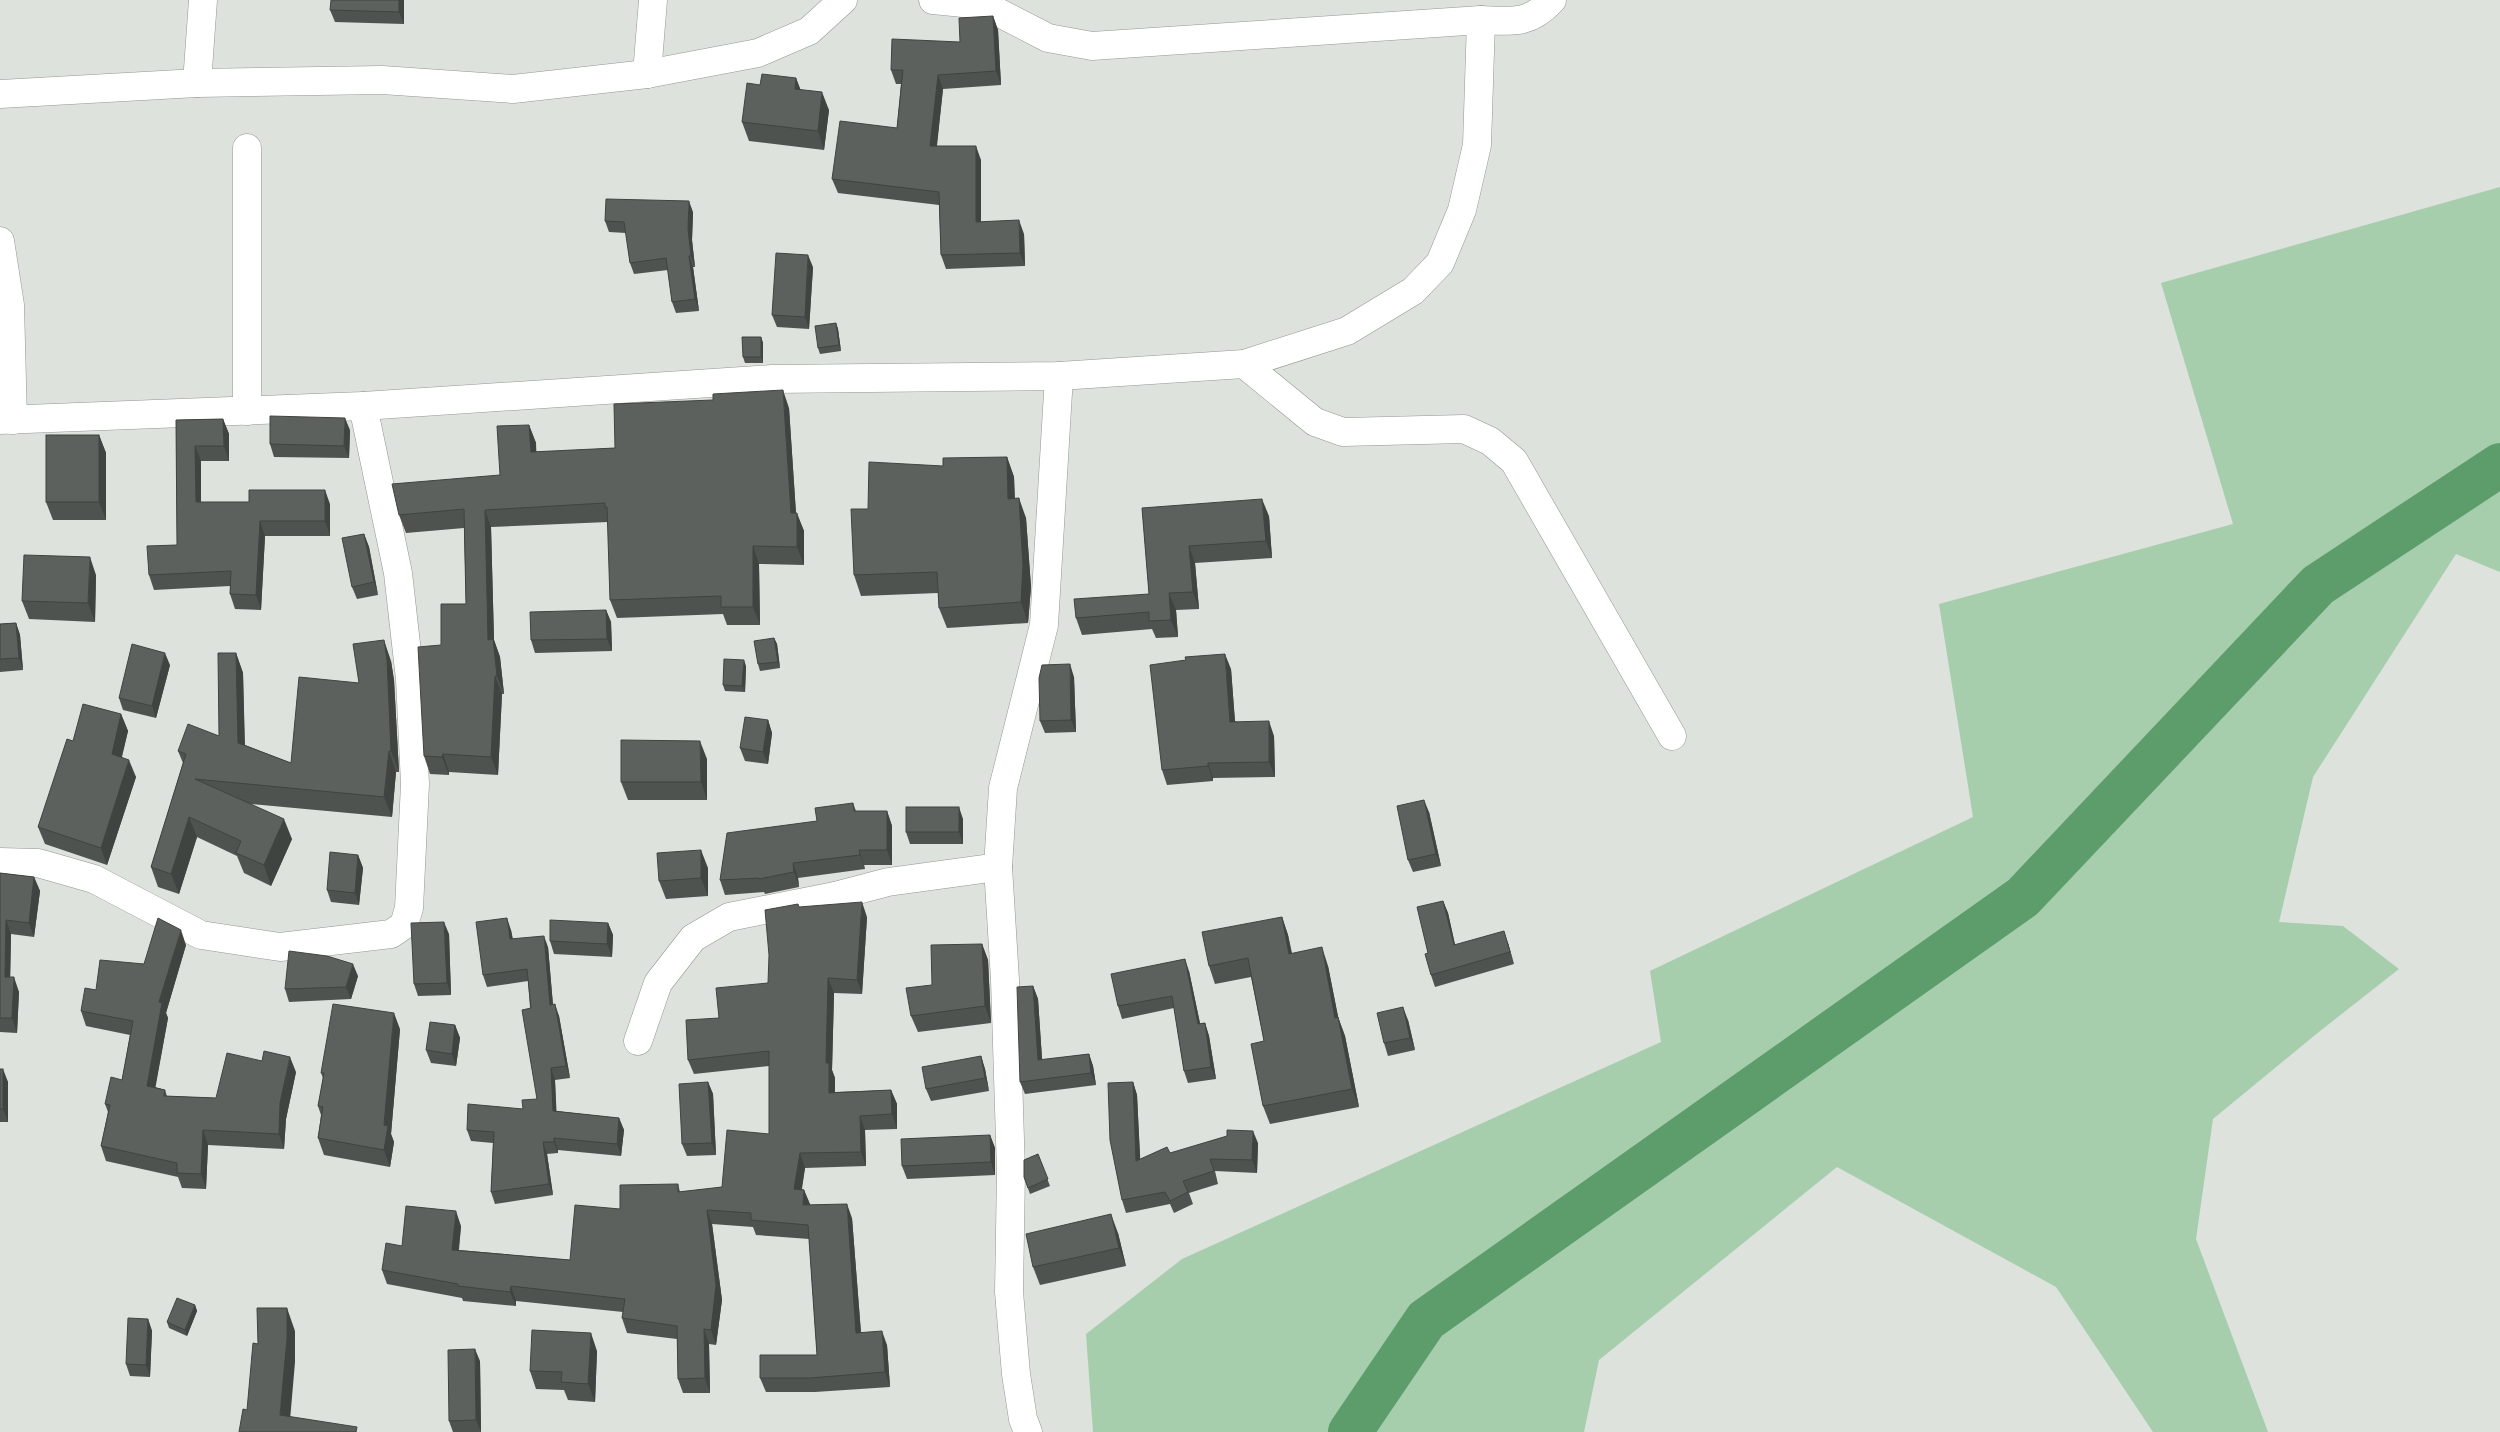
<svg xmlns="http://www.w3.org/2000/svg" width="2500" height="1432" font-family="'Space Grotesk',sans-serif">
<style>
.green{fill:#a6cead}
.lines{fill:none;stroke-linecap:round;stroke-linejoin:round}
.river{stroke:#5d9d6b;stroke-width:44}
.minor-casing{stroke:#919792;stroke-width:29}
.minor{stroke:#fff;stroke-width:28}
.wall{fill:#4f5350}
.shaded-wall{fill:#404441}
.building{fill:#5c615d;stroke:#404441}
</style>
<rect width="100%" height="100%" fill="#dde2dd"/>
<polygon class="green" points="2500,187 2500,572 2456,554 2313,777 2279,922 2343,926 2399,969 2315,1035 2213,1119 2196,1239 2268,1432 2153,1432 2056,1287 1837,1167 1599,1360 1584,1432 1093,1432 1086,1334 1182,1259 1661,1042 1650,971 1973,817 1939,604 2233,524 2161,283"/>
<g class="lines">
<polyline class="river" points="1350,1432 1426,1320 2023,897 2318,585 2500,465"/>
<defs>
<g id="minor">
<path d="M933,0L984,5L1048,38L1092,46L1481,20C1512,21 1529,25 1552,0"/>
<polyline points="647,74 653,0"/>
<polyline points="197,83 203,0"/>
<polyline points="0,94 197,83 382,80 513,89 647,74 758,53 809,31 843,0"/>
<polyline points="0,241 10,305 13,420"/>
<polyline points="1244,364 1315,422 1343,432 1464,429 1490,441 1514,461 1672,736"/>
<polyline points="247,411 247,148"/>
<polyline points="0,420 363,406 772,379 1059,376 1244,364 1347,331 1413,291 1440,263 1462,210 1477,145 1481,20"/>
<polyline points="0,862 38,863 94,879 201,935 280,947 391,934 404,925 409,908 415,784 410,679 398,573 363,406"/>
<polyline points="638,1041 658,983 693,938 729,917 835,896 888,882 998,867"/>
<polyline points="1028,1432 1023,1419 1016,1374 1009,1292 1011,1172 1005,980 998,867 1003,788 1044,625 1059,376"/>
</g>
</defs>
<use href="#minor" class="minor-casing"/>
<use href="#minor" class="minor"/>
</g>
<g class="wall">
<polygon points="404,0 404,24 335,22 330,10"/>
<polygon points="993,16 998,30 1001,85 943,89 937,146 981,160 981,222 1024,234 1025,266 946,269 941,255 939,205 838,193 832,179 897,128 901,84 896,84 891,70 960,42"/>
<polygon points="796,78 800,89 829,110 824,150 749,141 742,122 760,85"/>
<polygon points="693,212 692,240 695,267 693,267 699,311 676,313 672,302 668,270 634,274 630,263 626,233 609,232 605,221"/>
<polygon points="813,267 809,329 777,327 772,315"/>
<polygon points="836,323 838,329 841,351 820,354 818,348"/>
<polygon points="761,337 763,343 763,363 745,363 743,357"/>
<polygon points="789,408 796,513 804,531 804,565 759,564 760,625 727,625 723,614 617,618 610,600 608,522 491,527 494,640 500,657 504,694 502,694 498,775 449,772 449,775 430,774 424,756 441,645 466,604 464,528 406,533 399,515 500,475 529,425 536,443 536,452 615,448"/>
<polygon points="223,419 229,434 229,461 201,461 201,502 330,504 330,536 265,536 261,610 235,609 230,594 230,586 154,590 149,575 177,545 176,420"/>
<polygon points="350,430 349,458 274,457 270,444"/>
<polygon points="99,435 106,453 106,520 53,520 46,502"/>
<polygon points="1007,457 1014,477 1015,498 1026,518 1031,587 1028,623 947,628 939,608 938,593 861,596 854,575 868,509 943,466"/>
<polygon points="1142,508 1269,516 1272,558 1195,563 1199,609 1176,610 1178,637 1156,638 1152,629 1082,635 1076,618 1149,594"/>
<polygon points="364,534 369,547 378,595 357,599 352,587"/>
<polygon points="96,575 95,622 29,619 22,601"/>
<polygon points="606,610 611,622 612,651 535,653 531,640"/>
<polygon points="16,623 20,635 23,670 0,672 0,624"/>
<polygon points="774,638 777,644 780,668 760,671 758,664"/>
<polygon points="236,653 243,673 245,745 291,763 359,683 391,661 394,680 399,772 396,772 392,817 250,804 292,839 271,886 244,873 237,856 197,837 179,894 158,887 151,867 183,763 178,751 219,736"/>
<polygon points="170,665 156,718 123,710 119,698"/>
<polygon points="746,666 745,692 725,691 723,685"/>
<polygon points="1231,669 1235,721 1274,736 1275,777 1213,778 1213,781 1167,785 1162,770"/>
<polygon points="1074,677 1076,732 1045,733 1040,721"/>
<polygon points="121,714 128,731 122,757 136,777 107,865 45,844 38,827 73,741"/>
<polygon points="768,720 772,733 768,764 745,761 740,748"/>
<polygon points="707,759 707,800 628,800 621,782"/>
<polygon points="853,803 856,811 887,811 892,826 892,865 864,865 865,869 798,878 799,887 765,894 764,892 725,895 720,880 817,821"/>
<polygon points="1429,812 1441,866 1413,872 1408,860"/>
<polygon points="963,819 963,844 910,844 906,832"/>
<polygon points="358,855 363,868 359,905 331,902 327,890"/>
<polygon points="708,868 708,896 666,899 659,881"/>
<polygon points="0,873 34,877 40,891 34,937 11,934 10,977 19,992 17,1033 0,1032"/>
<polygon points="1443,901 1448,913 1455,945 1508,943 1514,964 1435,987 1431,975 1428,953"/>
<polygon points="800,907 867,917 862,994 834,993 832,1070 835,1078 835,1092 891,1090 897,1104 897,1129 865,1130 866,1166 805,1168 802,1189 804,1190 810,1205 852,1218 861,1332 887,1345 890,1387 815,1392 766,1392 760,1378 817,1355 809,1239 756,1235 753,1227 712,1224 722,1300 716,1345 709,1344 710,1393 683,1393 678,1379 677,1339 627,1333 622,1318 623,1312 516,1301 516,1306 463,1301 462,1298 387,1284 382,1270 402,1246 461,1226 459,1250 570,1260 620,1209 678,1184 680,1192 722,1187 769,1134 769,1066 694,1074 688,1060 719,1018 768,983"/>
<polygon points="1282,917 1288,935 1292,953 1328,966 1338,1017 1345,1036 1359,1107 1270,1124 1263,1106 1264,1041 1251,977 1215,984 1209,966"/>
<polygon points="608,923 613,935 612,957 554,954 550,941"/>
<polygon points="511,930 513,939 548,947 553,1005 559,1016 570,1078 555,1080 556,1111 619,1118 624,1130 621,1156 558,1150 558,1153 547,1154 553,1195 495,1204 491,1192 493,1143 471,1141 467,1130 523,1109 537,1099 528,981 487,987 483,975"/>
<polygon points="449,934 451,995 418,996 414,984"/>
<polygon points="982,944 988,960 991,1023 918,1032 911,1016"/>
<polygon points="186,945 166,1013 168,1018 155,1087 165,1090 167,1096 216,1098 296,1072 286,1119 284,1149 208,1145 206,1189 182,1188 178,1177 106,1161 101,1146 108,1112 105,1104 122,1080 130,1035 86,1026 81,1011 144,964"/>
<polygon points="1189,971 1200,1024 1205,1023 1209,1036 1216,1079 1188,1083 1184,1071 1174,1008 1122,1019 1118,1006"/>
<polygon points="358,976 351,999 289,1002 285,989"/>
<polygon points="1033,986 1038,999 1042,1060 1089,1054 1093,1066 1096,1085 1025,1094 1020,1082"/>
<polygon points="1408,1020 1415,1050 1388,1056 1384,1043"/>
<polygon points="455,1025 460,1038 456,1066 431,1063 426,1050"/>
<polygon points="400,1029 391,1134 394,1142 390,1167 324,1155 318,1138 321,1115 318,1106 323,1078 321,1073"/>
<polygon points="981,1056 985,1069 989,1091 931,1101 926,1089"/>
<polygon points="0,1069 8,1082 8,1122 0,1122"/>
<polygon points="708,1082 713,1094 716,1155 687,1156 682,1144"/>
<polygon points="1133,1082 1137,1095 1140,1160 1170,1153 1258,1143 1257,1173 1215,1171 1218,1184 1189,1193 1193,1204 1174,1213 1170,1204 1126,1213 1122,1200"/>
<polygon points="990,1135 995,1148 995,1175 907,1179 902,1166"/>
<polygon points="1038,1154 1050,1186 1030,1194 1024,1177"/>
<polygon points="1118,1233 1126,1266 1040,1285 1033,1267"/>
<polygon points="195,1305 197,1311 187,1336 169,1328 167,1322"/>
<polygon points="148,1319 152,1331 150,1377 130,1376 126,1364"/>
<polygon points="597,1351 595,1402 568,1400 564,1390 536,1389 530,1371"/>
<polygon points="480,1361 481,1432 453,1432 449,1421"/>
</g>
<g class="shaded-wall">
<polygon points="399,0 404,0 404,24 399,12"/>
<polygon points="993,16 998,30 1001,85 996,71"/>
<polygon points="938,75 943,89 935,160 930,146"/>
<polygon points="796,78 803,96 795,89"/>
<polygon points="822,92 829,110 824,150 818,131"/>
<polygon points="976,146 981,160 981,236 976,222"/>
<polygon points="689,201 693,212 692,240 695,267 691,256 688,229"/>
<polygon points="1019,220 1024,234 1025,266 1020,253"/>
<polygon points="808,255 813,267 809,329 805,317"/>
<polygon points="689,256 693,267 699,311 695,299"/>
<polygon points="836,323 838,329 841,351 839,345"/>
<polygon points="761,337 763,343 763,363 761,357"/>
<polygon points="783,390 789,408 797,529 797,513 804,531 804,565 797,547 791,513"/>
<polygon points="345,418 350,430 349,458 344,446"/>
<polygon points="223,419 229,434 229,461 224,446"/>
<polygon points="529,425 536,443 537,470 531,452"/>
<polygon points="99,435 106,453 106,520 99,502"/>
<polygon points="195,446 201,461 201,516 196,502"/>
<polygon points="1007,457 1014,477 1015,519 1008,499"/>
<polygon points="325,490 330,504 330,536 325,521"/>
<polygon points="1019,498 1026,518 1031,587 1028,623 1021,602"/>
<polygon points="1262,499 1269,516 1272,558 1266,541"/>
<polygon points="485,510 491,527 494,640 500,657 504,694 497,676 488,640"/>
<polygon points="260,521 265,536 261,610 256,595"/>
<polygon points="364,534 369,547 378,595 374,582"/>
<polygon points="753,546 759,564 760,625 753,607"/>
<polygon points="1189,546 1195,563 1199,609 1193,592"/>
<polygon points="90,557 96,575 95,622 88,603"/>
<polygon points="1169,593 1176,610 1178,637 1171,620"/>
<polygon points="606,610 611,622 612,651 607,639"/>
<polygon points="16,623 20,635 23,670 19,658"/>
<polygon points="774,638 777,644 780,668 778,662"/>
<polygon points="384,640 391,661 394,680 399,772 391,751"/>
<polygon points="165,653 170,665 156,718 152,706"/>
<polygon points="236,653 243,673 245,763 238,743"/>
<polygon points="1225,654 1231,669 1236,736 1230,722"/>
<polygon points="744,660 746,666 745,692 742,686"/>
<polygon points="1070,664 1074,677 1076,732 1071,720"/>
<polygon points="495,676 502,694 498,775 491,757"/>
<polygon points="121,714 128,731 118,771 112,754"/>
<polygon points="768,720 772,733 768,764 763,752"/>
<polygon points="1269,721 1274,736 1275,777 1269,762"/>
<polygon points="700,741 707,759 707,800 701,782"/>
<polygon points="389,751 396,772 392,817 384,797"/>
<polygon points="443,754 449,772 449,775 442,757"/>
<polygon points="129,760 136,777 107,865 101,848"/>
<polygon points="1208,763 1213,778 1213,781 1208,766"/>
<polygon points="1424,800 1429,812 1441,866 1436,854"/>
<polygon points="959,807 963,819 963,844 959,832"/>
<polygon points="887,811 892,826 892,865 887,850"/>
<polygon points="189,817 197,837 179,894 171,874"/>
<polygon points="284,819 292,839 271,886 264,865"/>
<polygon points="701,850 708,868 708,896 701,878"/>
<polygon points="859,850 864,865 865,869 860,855"/>
<polygon points="358,855 363,868 359,905 355,893"/>
<polygon points="793,863 798,878 799,887 794,872"/>
<polygon points="34,877 40,891 34,937 29,923"/>
<polygon points="1443,901 1448,913 1458,958 1454,945"/>
<polygon points="862,902 867,917 862,994 857,980"/>
<polygon points="1282,917 1288,935 1295,972 1289,954"/>
<polygon points="507,918 511,930 514,950 510,939"/>
<polygon points="6,920 11,934 10,991 5,977"/>
<polygon points="444,922 449,934 451,995 447,983"/>
<polygon points="608,923 613,935 612,957 607,944"/>
<polygon points="181,930 186,945 166,1013 168,1018 153,1101 147,1086 159,1002"/>
<polygon points="1504,931 1508,943 1514,964 1510,952"/>
<polygon points="544,936 548,947 554,1017 550,1005"/>
<polygon points="982,944 988,960 991,1023 985,1006"/>
<polygon points="1322,947 1328,966 1342,1036 1335,1018"/>
<polygon points="1185,959 1189,971 1203,1037 1198,1024"/>
<polygon points="353,964 358,976 351,999 346,987"/>
<polygon points="14,977 19,992 17,1033 12,1018"/>
<polygon points="828,978 834,993 832,1070 835,1078 835,1107 829,1093 826,1063"/>
<polygon points="1033,986 1038,999 1043,1072 1038,1060"/>
<polygon points="555,1004 559,1016 570,1078 566,1066"/>
<polygon points="1403,1007 1408,1020 1415,1050 1410,1038"/>
<polygon points="394,1013 400,1029 391,1134 394,1142 390,1167 384,1150 384,1125"/>
<polygon points="1338,1017 1345,1036 1359,1107 1352,1089"/>
<polygon points="1205,1023 1209,1036 1216,1079 1211,1067"/>
<polygon points="455,1025 460,1038 456,1066 452,1054"/>
<polygon points="1089,1054 1093,1066 1096,1085 1091,1073"/>
<polygon points="981,1056 985,1069 989,1091 985,1078"/>
<polygon points="290,1057 296,1072 286,1119 284,1149 279,1134 280,1103"/>
<polygon points="551,1068 555,1080 557,1122 553,1111"/>
<polygon points="3,1069 8,1082 8,1122 3,1109"/>
<polygon points="708,1082 713,1094 716,1155 712,1143"/>
<polygon points="1133,1082 1137,1095 1141,1174 1136,1161"/>
<polygon points="891,1090 897,1104 897,1129 892,1114"/>
<polygon points="860,1116 865,1130 866,1166 861,1152"/>
<polygon points="619,1118 624,1130 621,1156 617,1144"/>
<polygon points="203,1130 208,1145 206,1189 201,1174"/>
<polygon points="1253,1131 1258,1143 1257,1173 1252,1160"/>
<polygon points="990,1135 995,1148 995,1175 991,1162"/>
<polygon points="554,1138 558,1150 558,1153 554,1142"/>
<polygon points="543,1142 547,1154 553,1195 549,1184"/>
<polygon points="800,1153 805,1168 799,1203 794,1189"/>
<polygon points="804,1190 810,1204 809,1220 803,1205"/>
<polygon points="847,1204 852,1218 862,1347 856,1333"/>
<polygon points="707,1210 712,1224 722,1300 716,1345 711,1330"/>
<polygon points="456,1211 461,1226 457,1264 452,1250"/>
<polygon points="1111,1214 1118,1233 1126,1266 1119,1248"/>
<polygon points="511,1286 516,1301 516,1306 510,1292"/>
<polygon points="195,1305 197,1311 187,1336 185,1330"/>
<polygon points="287,1308 295,1331 295,1362 289,1432 280,1415"/>
<polygon points="148,1319 152,1331 150,1377 146,1365"/>
<polygon points="704,1329 709,1344 710,1393 705,1378"/>
<polygon points="882,1331 887,1345 890,1387 885,1372"/>
<polygon points="591,1333 597,1351 595,1402 588,1384"/>
<polygon points="475,1349 480,1361 481,1432 476,1420"/>
</g>
<g class="building">
<polygon points="331,0 399,0 399,12 330,10"/>
<polygon points="993,16 996,71 938,75 930,146 976,146 976,222 1019,220 1020,253 941,255 939,192 832,179 840,121 897,128 903,70 891,70 892,39 960,42 959,18"/>
<polygon points="762,74 796,78 795,89 822,92 818,131 742,122 747,83 760,85"/>
<polygon points="606,199 689,201 688,229 691,256 689,256 695,299 672,302 666,258 630,263 624,222 605,221"/>
<polygon points="776,253 808,255 805,317 772,315"/>
<polygon points="836,323 839,345 818,348 815,326"/>
<polygon points="742,337 761,337 761,357 743,357"/>
<polygon points="783,390 791,513 797,513 797,547 753,546 753,607 721,607 721,596 610,600 607,507 605,507 605,503 485,510 488,640 493,639 497,676 495,676 491,757 443,754 442,757 424,756 418,647 441,645 441,604 466,604 464,509 399,515 392,484 500,475 497,426 529,425 531,452 615,448 614,404 713,400 713,394"/>
<polygon points="270,416 345,418 344,446 270,444"/>
<polygon points="223,419 224,446 195,446 196,502 249,502 249,490 325,490 325,521 260,521 256,595 230,594 231,571 149,575 147,546 177,545 176,420"/>
<rect x="46" y="435" width="53" height="67"/>
<polygon points="1007,457 1008,499 1019,498 1023,566 1021,602 939,608 937,572 854,575 851,509 868,509 869,462 943,466 943,458"/>
<polygon points="1262,499 1266,541 1189,546 1193,592 1169,593 1171,620 1149,621 1149,612 1076,618 1074,599 1149,594 1142,508"/>
<polygon points="364,534 374,582 352,587 342,538"/>
<polygon points="24,555 90,557 88,603 22,601"/>
<polygon points="606,610 607,639 531,640 530,612"/>
<polygon points="16,623 19,658 0,659 0,624"/>
<polygon points="774,638 778,662 758,664 754,641"/>
<polygon points="384,640 387,660 391,751 389,751 384,797 195,779 284,819 264,865 236,853 241,841 189,817 171,874 151,867 186,754 178,751 188,724 219,736 218,653 236,653 238,743 291,763 299,677 359,683 353,644"/>
<polygon points="132,644 165,653 152,706 119,698"/>
<polygon points="1225,654 1230,722 1269,721 1269,762 1208,763 1208,766 1162,770 1150,665 1186,660 1185,657"/>
<polygon points="724,659 744,660 742,686 723,685"/>
<polygon points="1070,664 1071,720 1040,721 1039,678 1042,665"/>
<polygon points="83,704 121,714 112,754 129,760 101,848 38,827 67,739 73,741"/>
<polygon points="745,717 768,720 763,752 740,748"/>
<polygon points="621,740 700,741 701,782 621,782"/>
<polygon points="1424,800 1436,854 1408,860 1397,806"/>
<polygon points="853,803 854,811 887,811 887,850 859,850 860,855 793,863 794,872 759,879 759,878 720,880 727,833 817,821 815,808"/>
<rect x="906" y="807" width="53" height="25"/>
<polygon points="701,850 701,878 659,881 657,853"/>
<polygon points="330,852 358,855 355,893 327,890"/>
<polygon points="0,873 34,877 29,923 6,920 5,977 14,977 12,1018 0,1018"/>
<polygon points="1443,901 1454,945 1504,931 1510,952 1431,975 1425,954 1428,953 1417,907"/>
<polygon points="862,902 857,980 828,978 826,1063 829,1063 829,1093 891,1090 892,1114 860,1116 861,1152 800,1153 794,1189 804,1190 803,1205 847,1204 856,1333 882,1331 885,1372 810,1378 760,1378 760,1355 817,1355 808,1225 751,1220 751,1213 707,1210 716,1285 711,1330 704,1329 705,1378 678,1379 677,1326 622,1318 625,1299 511,1286 510,1292 458,1286 458,1284 382,1270 386,1243 402,1246 406,1206 456,1211 452,1250 570,1260 575,1205 620,1209 620,1185 678,1184 678,1192 722,1187 727,1130 769,1134 769,1051 688,1060 686,1020 719,1018 716,988 768,983 769,955 765,910 798,904 799,907"/>
<polygon points="1282,917 1289,954 1322,947 1335,1018 1338,1017 1352,1089 1263,1106 1251,1044 1264,1041 1248,958 1209,966 1202,932"/>
<polygon points="158,918 181,930 159,1002 162,1003 147,1086 165,1090 164,1096 216,1098 227,1053 262,1061 264,1051 290,1057 280,1103 279,1134 203,1130 201,1174 177,1173 177,1163 101,1146 110,1105 105,1104 111,1077 122,1080 133,1021 81,1011 85,988 96,990 100,960 144,964"/>
<polygon points="507,918 510,939 544,936 550,1005 555,1004 566,1066 551,1068 553,1111 619,1118 617,1144 554,1138 554,1142 543,1142 549,1184 491,1192 494,1132 467,1130 468,1104 523,1109 522,1100 537,1099 522,1010 531,1008 527,969 483,975 476,922"/>
<polygon points="550,920 608,923 607,944 550,941"/>
<polygon points="444,922 447,983 414,984 411,923"/>
<polygon points="982,944 985,1006 911,1016 906,988 932,985 931,945"/>
<polygon points="289,951 327,956 353,964 346,987 285,989"/>
<polygon points="1185,959 1198,1024 1205,1023 1211,1067 1184,1071 1172,996 1118,1006 1111,974"/>
<polygon points="1033,986 1038,1060 1089,1054 1091,1073 1020,1082 1017,987"/>
<polygon points="333,1004 394,1013 384,1125 388,1126 384,1150 318,1138 323,1107 318,1106 324,1073 321,1073"/>
<polygon points="1403,1007 1410,1038 1384,1043 1377,1013"/>
<polygon points="430,1022 455,1025 452,1054 426,1050"/>
<polygon points="981,1056 985,1078 926,1089 922,1067"/>
<rect x="0" y="1069" width="3" height="40"/>
<polygon points="708,1082 712,1143 682,1144 679,1084"/>
<polygon points="1133,1082 1136,1161 1167,1147 1170,1153 1227,1136 1227,1130 1253,1131 1252,1160 1210,1159 1214,1171 1183,1181 1188,1192 1170,1201 1165,1192 1122,1200 1110,1140 1108,1083"/>
<polygon points="990,1135 991,1162 902,1166 901,1139"/>
<polygon points="1038,1154 1048,1179 1028,1188 1024,1177 1024,1160"/>
<polygon points="1111,1214 1119,1248 1033,1267 1026,1234"/>
<polygon points="177,1298 195,1305 185,1330 167,1322"/>
<polygon points="257,1308 287,1308 287,1339 280,1415 357,1427 356,1432 239,1432 243,1409 247,1410 253,1343 258,1344"/>
<polygon points="128,1318 148,1319 146,1365 126,1364"/>
<polygon points="532,1330 591,1333 588,1384 561,1382 562,1372 530,1371"/>
<polygon points="475,1349 476,1420 449,1421 448,1350"/>
</g>
</svg>
